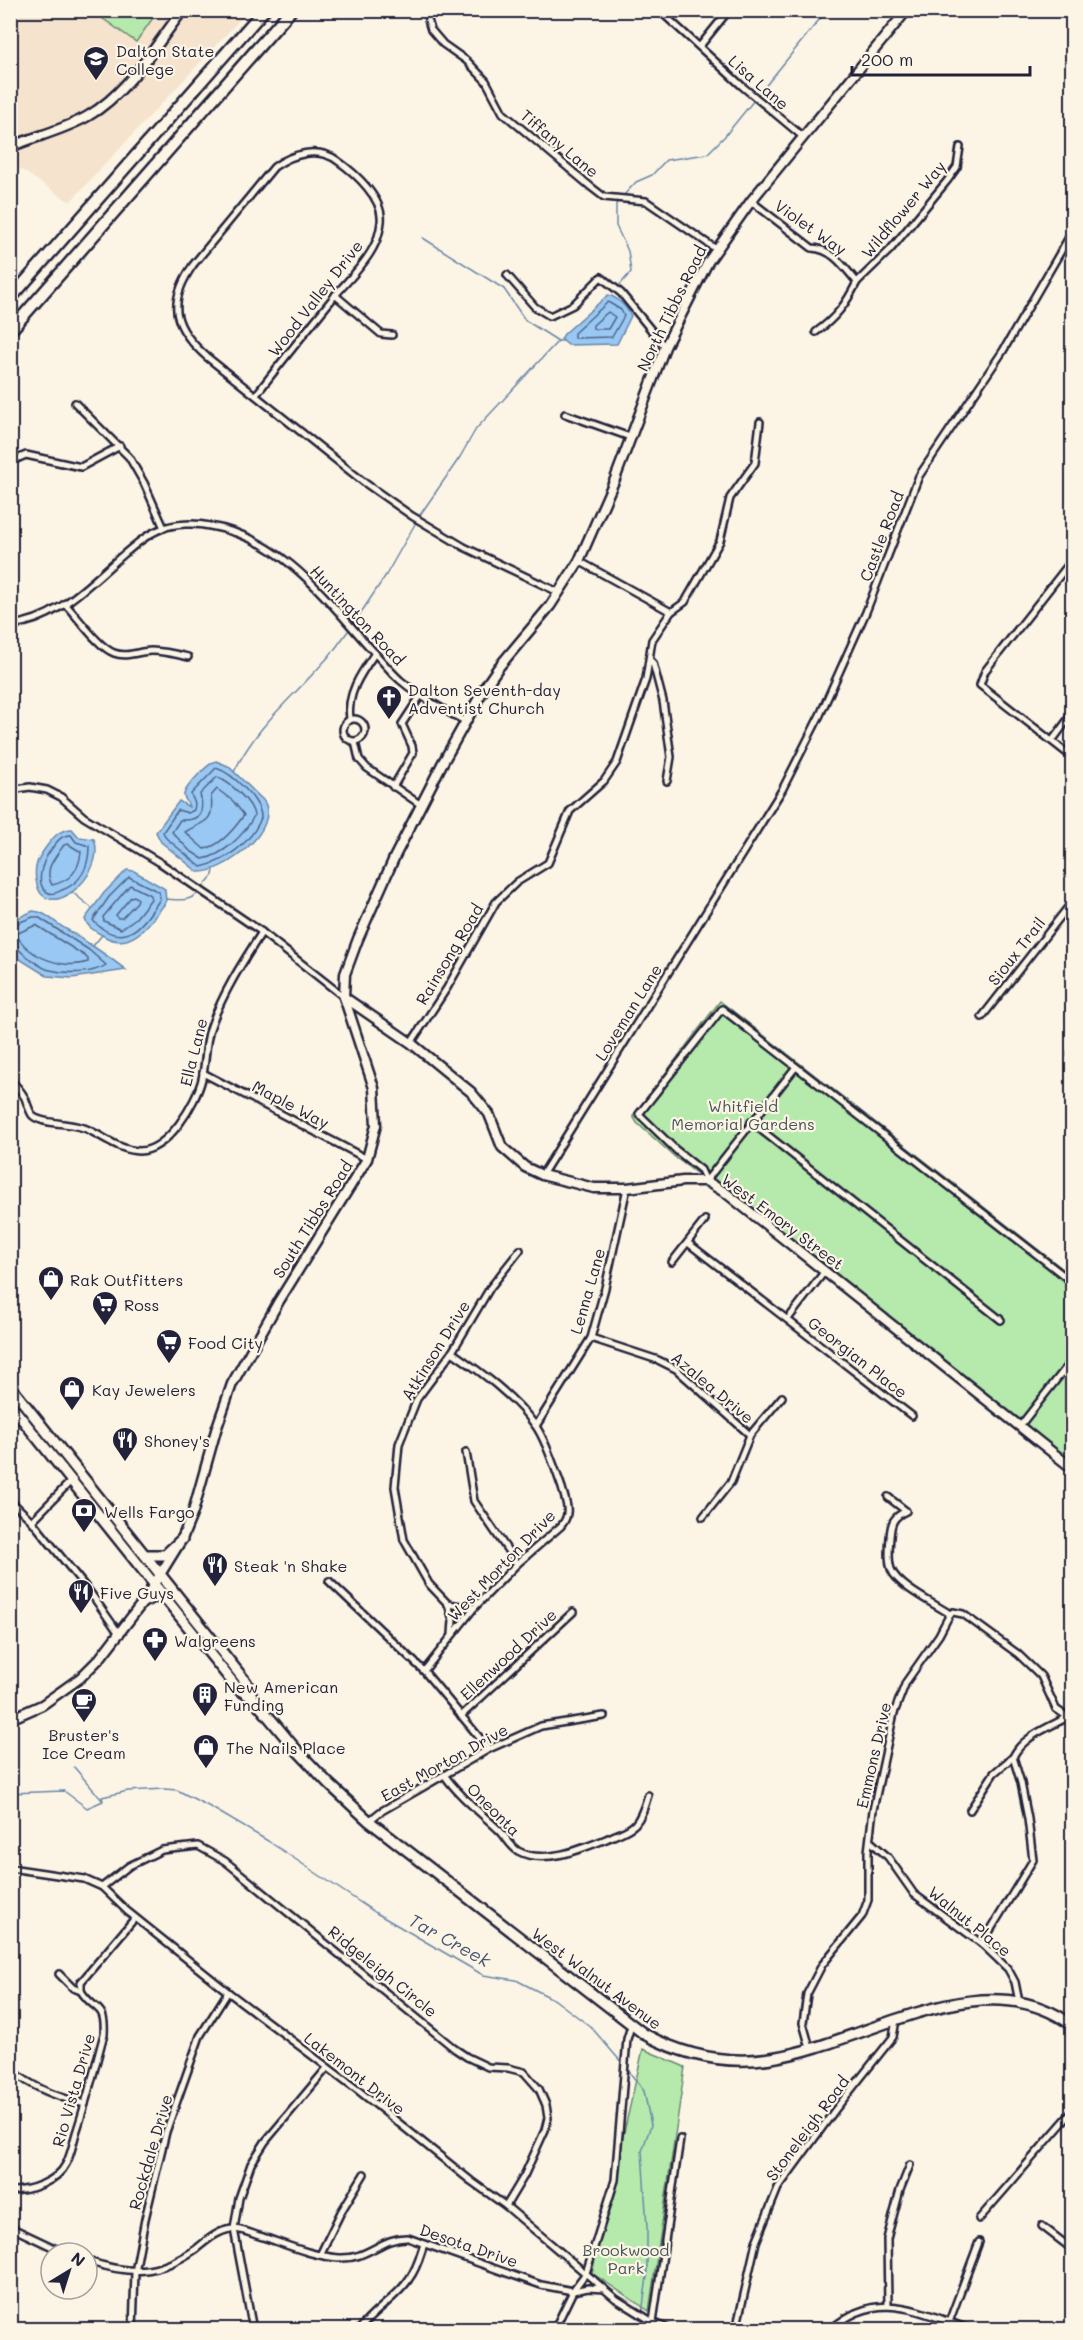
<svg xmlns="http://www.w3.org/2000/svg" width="1083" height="2340" font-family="Mali,sans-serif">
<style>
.built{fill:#f5e3cd}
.green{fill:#b5eaac;stroke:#6c8674;stroke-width:1.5}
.water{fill:#98c8f3;stroke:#6986a9;stroke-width:1.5}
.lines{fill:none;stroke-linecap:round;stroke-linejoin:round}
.shore{stroke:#516485;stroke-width:1.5}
.stream{stroke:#6986a9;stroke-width:1.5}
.street-casing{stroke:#22223b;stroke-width:10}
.secondary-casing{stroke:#22223b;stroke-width:13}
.primary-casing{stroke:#22223b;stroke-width:14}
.highway-casing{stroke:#22223b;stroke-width:15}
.street{stroke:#fcf5e5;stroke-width:5}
.secondary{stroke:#fcf5e5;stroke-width:8}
.primary{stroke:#fcf5e5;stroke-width:9}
.highway{stroke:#fcf5e5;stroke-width:10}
.labels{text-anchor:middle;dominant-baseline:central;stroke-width:4.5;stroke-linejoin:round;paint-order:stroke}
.poi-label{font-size:16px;fill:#22223b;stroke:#fcf5e5;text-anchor:start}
.street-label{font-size:16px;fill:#22223b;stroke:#fcf5e5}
.park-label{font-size:16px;fill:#475457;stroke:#fcf5e5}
.water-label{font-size:18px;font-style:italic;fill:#455472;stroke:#fcf5e5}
</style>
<rect width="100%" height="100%" fill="#fcf5e5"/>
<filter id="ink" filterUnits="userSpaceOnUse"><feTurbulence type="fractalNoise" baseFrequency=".0167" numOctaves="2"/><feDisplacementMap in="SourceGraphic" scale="12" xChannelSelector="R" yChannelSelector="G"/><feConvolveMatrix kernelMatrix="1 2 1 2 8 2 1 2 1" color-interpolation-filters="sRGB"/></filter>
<g filter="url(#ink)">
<polygon class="built" points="10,11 248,11 70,202 11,163"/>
<g class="green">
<polygon points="92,11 148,11 155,15 136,42"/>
<polygon points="720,1001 1072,1276 1072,1462 898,1325 676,1158 637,1123 633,1116"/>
<polygon points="643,2049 685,2067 649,2311 592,2273"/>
</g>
<g class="water">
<path d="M608,295C617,297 627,307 631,316L617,344L568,345L561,339L564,334Z"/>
<path d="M216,761L228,766L264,801C281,829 224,874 198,872L161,842L156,832L179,801L189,807C188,802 183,798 184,794C187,785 207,764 216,761Z"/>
<path d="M72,829L79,837L94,839C108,876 43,928 36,880C34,868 37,860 44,850C52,839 57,830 72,829Z"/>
<path d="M127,870L134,871L165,889L166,902C150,923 131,954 102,935C95,931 87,927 85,919L104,893Z"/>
<path d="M33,911C47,912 54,923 66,929C87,942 107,955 126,970L72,978L47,976L18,958L11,947V921Z"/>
</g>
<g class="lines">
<g class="shore">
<polygon points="608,302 621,310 624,316 612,337 574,338 574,333"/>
<polygon points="608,312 615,317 608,329 593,329 593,325"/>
<path d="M216,768C232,773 262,801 261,818C252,842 225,862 201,867L166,838L163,832L178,810L188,813L194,810L195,804L191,794Z"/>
<path d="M217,777C229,782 253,802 254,816C244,835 224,855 203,859L189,850L172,832L180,820C200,821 205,813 200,794Z"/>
<path d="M217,789L233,801L244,815C235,828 221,846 204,849L185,832C203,821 215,824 211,796Z"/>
<path d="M71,835L76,842L89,846C89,865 82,883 62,890C58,892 53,895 49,893C33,886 43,861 50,851C56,843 60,835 71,835Z"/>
<path d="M68,844L81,852C79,871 70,881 52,885C43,869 55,858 64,845Z"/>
<path d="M129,877L159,892L160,899C147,919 130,947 103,929C99,926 95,924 93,920L109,897Z"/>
<polygon points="130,885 150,895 151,899 136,918 121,929 104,921 103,917"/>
<polygon points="134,896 138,899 137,902 122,918 118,918 116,915 131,897"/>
<path d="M36,925L85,956L88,959V962C63,970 28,957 16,934Z"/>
<path d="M10,926L33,917H38L89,950L106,965C93,974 66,974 50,970C43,969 35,962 29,958C22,954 18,946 10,945"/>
</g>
<g class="stream">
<polyline points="623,196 636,182 652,175 666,160 707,154 725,136 827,10"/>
<polyline points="423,238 504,289 525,320 558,341"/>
<polyline points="618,287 631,272 628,251 616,226 616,204 618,201"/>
<polyline points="420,515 460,457 476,429 558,341 563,341"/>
<polyline points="354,623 386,575 415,524"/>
<path d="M234,772C257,725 289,701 322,664C332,654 340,642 348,631"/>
<polyline points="202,888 213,875 214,870"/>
<polyline points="72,892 93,909"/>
<path d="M166,899C178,900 190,902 199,892"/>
<polyline points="93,946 102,935"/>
<polyline points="74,1767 102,1800"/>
<polyline points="10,1793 64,1791 87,1808 103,1801 102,1797 128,1791 164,1789 177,1790 212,1808 268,1841 376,1913 483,1975 516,1980 555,2000 591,2027 622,2063"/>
<polyline points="627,2069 644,2091 651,2125 642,2151 647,2227 647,2277 642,2314"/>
<polyline points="640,2330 641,2319"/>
</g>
<defs>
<g id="street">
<polyline points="432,10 428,20 431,30 443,44 467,61 486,81 503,113 591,187 604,197 646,201 716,249"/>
<polyline points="659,10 742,86 802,136"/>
<polyline points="700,46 729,10"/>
<path d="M751,201L812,248C833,249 844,267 857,282C846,304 836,318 816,332"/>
<polyline points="507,275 535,307 550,316 573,305 601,277 621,293 665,347"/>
<polyline points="857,282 890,250 947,181 957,167 960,147"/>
<polyline points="335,295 381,334 392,335"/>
<path d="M256,395C281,362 307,330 333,298C346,282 363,267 373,248C377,241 380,231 381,222C384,199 355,173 338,161C318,146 292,154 274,167L193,265C166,304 174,328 207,357L365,483L412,516L464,547L560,593"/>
<polyline points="75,403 129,457 144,483 164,528"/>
<polyline points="565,414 630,437"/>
<polyline points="10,462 26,455 81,467 120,446"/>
<polyline points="1072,560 985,671 980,685 1072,757"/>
<polyline points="579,561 671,612"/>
<path d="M65,604C77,616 99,648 114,653C127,658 139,651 151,651C164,651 176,654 188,657"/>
<path d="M10,625C57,621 90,583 124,554C135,545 147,534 161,529C175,523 196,523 210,526C283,538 326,599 372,650C381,660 390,671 400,680C420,697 442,709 465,721"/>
<polyline points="650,660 653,663 663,701 671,757 667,781"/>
<circle cx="354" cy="730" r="11"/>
<path d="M350,720C346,694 361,673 375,653"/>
<polyline points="1052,741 1072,714"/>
<polyline points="355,742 359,759 367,768 421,805"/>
<polyline points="393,787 413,753 412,746 402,724 421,695"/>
<polyline points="10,790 30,787 47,790 61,797 84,817 159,862 259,930 344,997"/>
<polyline points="982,1017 1072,902"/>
<polyline points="411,1043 447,988 496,902 517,882 548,863 570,811 604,781 617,762 646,679 652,640 671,612 685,602 720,541 730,498 755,463 760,422"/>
<polyline points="1072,1054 1072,1053"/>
<polyline points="795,1068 706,1181 701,1170 676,1150 639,1114 722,1009 1072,1282"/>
<polyline points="203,1073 367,1159"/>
<path d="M10,1080C16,1085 21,1091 25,1098C27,1103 29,1110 32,1115C40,1125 75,1122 89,1130C105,1138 120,1150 139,1151C168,1151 196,1103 202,1079C206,1062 205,1045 210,1029C222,994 242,963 262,932"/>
<polyline points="751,1122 1001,1320"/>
<polyline points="542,1175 782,790 820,715 866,612 919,476 1003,351 1072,232"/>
<polyline points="688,1243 912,1416"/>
<polyline points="672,1262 705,1220"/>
<polyline points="788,1319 825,1271"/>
<polyline points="591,1338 658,1360 676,1369 750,1435"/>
<path d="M452,1352C481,1372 514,1396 535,1425C545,1438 556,1471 562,1488C566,1503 572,1513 561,1526L517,1564L474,1608L424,1671L489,1749"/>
<polyline points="536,1426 591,1338 605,1288 627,1188"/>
<polyline points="1020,1426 1072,1360"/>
<polyline points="466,1452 474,1501 517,1564"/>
<polyline points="10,1500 32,1521 72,1480"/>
<polyline points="703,1517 731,1482 750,1435 782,1397"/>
<polyline points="32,1521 92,1595 120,1635"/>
<polyline points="329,1581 424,1671"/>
<polyline points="448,1604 453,1620 452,1634"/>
<polyline points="474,1608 448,1604 429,1584 404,1540 395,1487 399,1444 417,1399 452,1352 490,1288 520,1250"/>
<polyline points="950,1614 953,1612 963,1614 1018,1654 1041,1676 1056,1709 1072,1720"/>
<polyline points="461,1716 573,1612"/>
<path d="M445,1776C460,1797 481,1813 500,1831C506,1837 510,1846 518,1851C545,1866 586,1847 611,1837C619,1833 628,1831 635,1824C642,1816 645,1805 648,1795"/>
<polyline points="970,1810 994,1773 1013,1757"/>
<polyline points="369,1821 380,1812 489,1749 541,1726 604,1716"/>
<polyline points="870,1841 888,1857 914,1894 982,1944 1008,1969 1015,1982 1019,2002"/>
<polyline points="10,1868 84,1879 102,1887 127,1911 228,1992 359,2091 471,2181 506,2206 616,2299 653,2322 671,2330"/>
<polyline points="102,1887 129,1866 162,1850 198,1846 225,1861 455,2049 467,2057 488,2067 508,2068 524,2072 539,2089 546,2105 548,2118 545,2130 524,2176 506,2206"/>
<path d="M982,1944L1033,1860L1028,1819L1021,1783L1013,1757C1022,1737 1049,1727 1068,1717"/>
<polyline points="59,1974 73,1988 81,1991"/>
<path d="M810,2048L803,2023L807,1994L822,1965L862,1916L868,1900V1852L873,1810L894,1713L906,1682L939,1635L950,1614C935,1604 897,1586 891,1569C888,1560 889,1547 890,1537C891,1523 893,1517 906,1511L888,1497"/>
<path d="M10,2069C33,2088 57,2097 85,2104"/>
<path d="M10,2191C30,2191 57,2182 66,2164C71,2155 73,2143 76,2133C87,2100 95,2067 104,2034C106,2003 94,2012 81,1991V1982L135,1918"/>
<polyline points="979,2219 1072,2112"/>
<polyline points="1042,2226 1072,2249"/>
<polyline points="10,2227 65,2253"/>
<polyline points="320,2255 341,2212 364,2174"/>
<path d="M87,2261C131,2275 157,2276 196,2249C206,2241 218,2230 232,2229C241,2228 254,2235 263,2237C287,2245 313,2256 339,2258C368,2260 381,2237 408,2238L541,2285L573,2291L588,2288L604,2289"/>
<polyline points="888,2305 887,2239 900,2190 910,2165"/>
<polyline points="653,2322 680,2139"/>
<polyline points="949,2322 979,2242"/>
<polyline points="10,2327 20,2330"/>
<polyline points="133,2330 135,2272 145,2219 166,2132 200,2036 228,1992"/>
<polyline points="253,2330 234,2229 239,2198 251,2164 265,2142 327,2068"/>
<path d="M359,2330C373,2310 396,2299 409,2279C417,2269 420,2256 424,2244"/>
<polyline points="554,2330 574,2289 586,2273 615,2180 627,2039 631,2026"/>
<polyline points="736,2330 756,2242 778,2188 835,2110 893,2037 896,2020"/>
<path d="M830,2330C879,2287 918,2312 972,2330"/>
</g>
<g id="secondary">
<path d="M10,147C36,136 64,130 88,116C128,93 155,46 183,10"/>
<polyline points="344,997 411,1043 471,1092 489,1114 502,1147 525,1167 542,1175 594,1188 627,1188 683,1181 706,1181 726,1193 1072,1468"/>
<polyline points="10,1719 42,1705 80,1678 100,1658 143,1602 182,1539 193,1512 216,1430 232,1384 279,1301 367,1159 376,1125 374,1088 344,997 345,974 358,939 395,856 442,764 485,687 498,668 550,606 579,561 615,479 665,347 708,262 751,201 907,10"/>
</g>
<g id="primary">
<path d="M10,1386L246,1682L253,1698L293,1746L329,1784L369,1821L644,2034C683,2055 726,2065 771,2058C865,2044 982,1958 1072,2025"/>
<polyline points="10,1404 238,1689 253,1698"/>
<polyline points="145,1555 165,1555 182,1539"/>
<polyline points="143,1602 154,1597 168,1600"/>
</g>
<g id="highway">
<polyline points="10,299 264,10"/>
<polyline points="10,331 291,10"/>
</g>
</defs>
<use href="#street" class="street-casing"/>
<use href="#secondary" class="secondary-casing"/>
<use href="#primary" class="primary-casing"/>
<use href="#highway" class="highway-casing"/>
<use href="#street" class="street"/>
<use href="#secondary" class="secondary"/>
<use href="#primary" class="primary"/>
<use href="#highway" class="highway"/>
</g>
</g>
<defs>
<symbol id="university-pin" viewBox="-11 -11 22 30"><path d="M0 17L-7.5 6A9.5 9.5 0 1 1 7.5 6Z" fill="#22223b" stroke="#fcf5e5"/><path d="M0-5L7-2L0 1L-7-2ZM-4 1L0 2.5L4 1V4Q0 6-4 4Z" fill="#fff"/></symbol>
<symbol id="church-pin" viewBox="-11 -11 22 30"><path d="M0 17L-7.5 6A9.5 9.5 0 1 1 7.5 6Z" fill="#22223b" stroke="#fcf5e5"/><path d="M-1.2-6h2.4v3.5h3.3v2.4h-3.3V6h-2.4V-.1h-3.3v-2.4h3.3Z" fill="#fff"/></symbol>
<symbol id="shop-pin" viewBox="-11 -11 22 30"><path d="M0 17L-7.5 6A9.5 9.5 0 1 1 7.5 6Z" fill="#22223b" stroke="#fcf5e5"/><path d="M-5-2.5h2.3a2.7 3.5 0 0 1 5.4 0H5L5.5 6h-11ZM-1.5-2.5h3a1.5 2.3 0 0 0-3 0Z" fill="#fff"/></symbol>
<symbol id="supermarket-pin" viewBox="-11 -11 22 30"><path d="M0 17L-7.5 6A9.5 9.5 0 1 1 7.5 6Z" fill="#22223b" stroke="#fcf5e5"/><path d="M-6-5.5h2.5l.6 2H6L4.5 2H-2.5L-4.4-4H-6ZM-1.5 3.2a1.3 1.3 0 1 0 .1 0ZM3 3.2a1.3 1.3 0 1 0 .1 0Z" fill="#fff"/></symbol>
<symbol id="restaurant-pin" viewBox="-11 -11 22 30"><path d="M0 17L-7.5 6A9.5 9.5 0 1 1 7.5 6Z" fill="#22223b" stroke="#fcf5e5"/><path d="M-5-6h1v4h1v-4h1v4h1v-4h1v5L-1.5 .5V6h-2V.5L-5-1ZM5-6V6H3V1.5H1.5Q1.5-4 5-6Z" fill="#fff"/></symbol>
<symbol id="bank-pin" viewBox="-11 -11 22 30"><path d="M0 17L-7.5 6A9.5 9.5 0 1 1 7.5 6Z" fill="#22223b" stroke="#fcf5e5"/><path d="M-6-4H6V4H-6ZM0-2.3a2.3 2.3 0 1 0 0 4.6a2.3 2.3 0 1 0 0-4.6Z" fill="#fff"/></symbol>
<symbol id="pharmacy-pin" viewBox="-11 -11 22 30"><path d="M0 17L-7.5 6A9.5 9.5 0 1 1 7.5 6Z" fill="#22223b" stroke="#fcf5e5"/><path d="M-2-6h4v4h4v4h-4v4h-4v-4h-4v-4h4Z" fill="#fff"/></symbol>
<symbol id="building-pin" viewBox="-11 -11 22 30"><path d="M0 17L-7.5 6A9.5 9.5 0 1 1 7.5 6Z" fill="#22223b" stroke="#fcf5e5"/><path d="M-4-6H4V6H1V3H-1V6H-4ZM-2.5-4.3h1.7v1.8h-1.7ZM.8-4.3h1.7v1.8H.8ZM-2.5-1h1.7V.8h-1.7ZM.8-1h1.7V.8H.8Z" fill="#fff"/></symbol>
<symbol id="cafe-pin" viewBox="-11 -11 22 30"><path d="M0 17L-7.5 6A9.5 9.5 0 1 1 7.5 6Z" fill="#22223b" stroke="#fcf5e5"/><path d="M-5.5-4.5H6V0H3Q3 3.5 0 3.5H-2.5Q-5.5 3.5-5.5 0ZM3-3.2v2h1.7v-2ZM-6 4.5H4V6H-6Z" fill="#fff"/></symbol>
</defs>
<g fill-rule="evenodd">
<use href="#university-pin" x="81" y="44" width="30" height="40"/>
<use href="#church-pin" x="374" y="683" width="30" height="40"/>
<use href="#shop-pin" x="36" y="1264" width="30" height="40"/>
<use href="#supermarket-pin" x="90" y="1289" width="30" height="40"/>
<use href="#supermarket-pin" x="154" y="1327" width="30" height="40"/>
<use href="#shop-pin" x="57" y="1374" width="30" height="40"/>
<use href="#restaurant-pin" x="110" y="1425" width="30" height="40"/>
<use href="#bank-pin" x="69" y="1496" width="30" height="40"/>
<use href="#restaurant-pin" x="200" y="1550" width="30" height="40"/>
<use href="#restaurant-pin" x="66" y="1577" width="30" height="40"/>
<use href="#pharmacy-pin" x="140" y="1625" width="30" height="40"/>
<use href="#building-pin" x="190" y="1680" width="30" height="40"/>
<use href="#cafe-pin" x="69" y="1686" width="30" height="40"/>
<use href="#shop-pin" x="191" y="1732" width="30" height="40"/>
</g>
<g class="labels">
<g class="poi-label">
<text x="116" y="50">Dalton State<tspan x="116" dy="18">College</tspan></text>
<text x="408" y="689">Dalton Seventh-day<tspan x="408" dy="18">Adventist Church</tspan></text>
<text x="70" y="1279">Rak Outfitters</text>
<text x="124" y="1304">Ross</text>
<text x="188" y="1342">Food City</text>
<text x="92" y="1389">Kay Jewelers</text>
<text x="144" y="1440">Shoney's</text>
<text x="104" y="1511">Wells Fargo</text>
<text x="234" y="1565">Steak 'n Shake</text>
<text x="100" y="1592">Five Guys</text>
<text x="174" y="1640">Walgreens</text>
<text x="224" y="1686">New American<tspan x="224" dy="18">Funding</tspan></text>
<text x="84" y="1734" text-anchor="middle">Bruster's<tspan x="84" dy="18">Ice Cream</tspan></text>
<text x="226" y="1747">The Nails Place</text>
</g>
<g class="street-label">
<text transform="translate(759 82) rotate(41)">Lisa Lane</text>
<text transform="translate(560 143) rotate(40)">Tiffany Lane</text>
<text transform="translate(903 209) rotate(-50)">Wildflower Way</text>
<text transform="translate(811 227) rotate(35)">Violet Way</text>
<text transform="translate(315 298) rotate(-52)">Wood Valley Drive</text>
<text transform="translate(671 308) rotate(-64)">North Tibbs Road</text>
<text transform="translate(881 536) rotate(-69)">Castle Road</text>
<text transform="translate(358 615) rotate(47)">Huntington Road</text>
<text transform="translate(1016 951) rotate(-52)">Sioux Trail</text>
<text transform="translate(449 954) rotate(-59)">Rainsong Road</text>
<text transform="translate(628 1012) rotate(-58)">Loveman Lane</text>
<text transform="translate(193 1052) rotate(-76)">Ella Lane</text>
<text transform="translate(291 1104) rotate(28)">Maple Way</text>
<text transform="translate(312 1219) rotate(-58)">South Tibbs Road</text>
<text transform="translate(783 1221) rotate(37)">West Emory Street</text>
<text transform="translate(587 1291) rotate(-74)">Lenna Lane</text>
<text transform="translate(435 1350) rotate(-58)">Atkinson Drive</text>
<text transform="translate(858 1357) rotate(38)">Georgian Place</text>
<text transform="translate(713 1387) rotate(40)">Azalea Drive</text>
<text transform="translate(501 1565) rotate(-46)">West Morton Drive</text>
<text transform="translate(508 1654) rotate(-43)">Ellenwood Drive</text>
<text transform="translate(873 1755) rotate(-77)">Emmons Drive</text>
<text transform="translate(444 1762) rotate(-29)">East Morton Drive</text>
<text transform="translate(494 1809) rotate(45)">Oneonta</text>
<text transform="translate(970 1921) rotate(39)">Walnut Place</text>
<text transform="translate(383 1971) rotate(39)">Ridgeleigh Circle</text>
<text transform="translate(597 1978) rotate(37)">West Walnut Avenue</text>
<text transform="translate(355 2073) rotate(38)">Lakemont Drive</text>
<text transform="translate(73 2090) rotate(-74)">Rio Vista Drive</text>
<text transform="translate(807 2128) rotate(-53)">Stoneleigh Road</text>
<text transform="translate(150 2152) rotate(-74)">Rockdale Drive</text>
<text transform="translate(469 2245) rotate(19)">Desota Drive</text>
</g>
<g class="park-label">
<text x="743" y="1105">Whitfield<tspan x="743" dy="18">Memorial Gardens</tspan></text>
<text x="626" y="2249">Brookwood<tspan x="626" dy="18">Park</tspan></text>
</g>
<g class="water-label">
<text transform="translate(450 1940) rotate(29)">Tar Creek</text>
</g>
</g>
<rect width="1083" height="2340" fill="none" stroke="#fcf5e5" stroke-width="36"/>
<rect x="18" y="18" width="1047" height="2304" fill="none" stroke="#22223b" stroke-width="2" filter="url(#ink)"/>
<g transform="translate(69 2271) rotate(38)"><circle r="28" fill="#fcf5e5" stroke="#a5a1a1" stroke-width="1.5"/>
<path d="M0-4.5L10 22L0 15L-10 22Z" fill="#22223b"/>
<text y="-9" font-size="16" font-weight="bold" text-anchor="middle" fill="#22223b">N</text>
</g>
<path d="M852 66v9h178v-9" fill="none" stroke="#22223b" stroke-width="3"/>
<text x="861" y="66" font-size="18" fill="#22223b" stroke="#fcf5e5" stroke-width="4.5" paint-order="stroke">200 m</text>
</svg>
